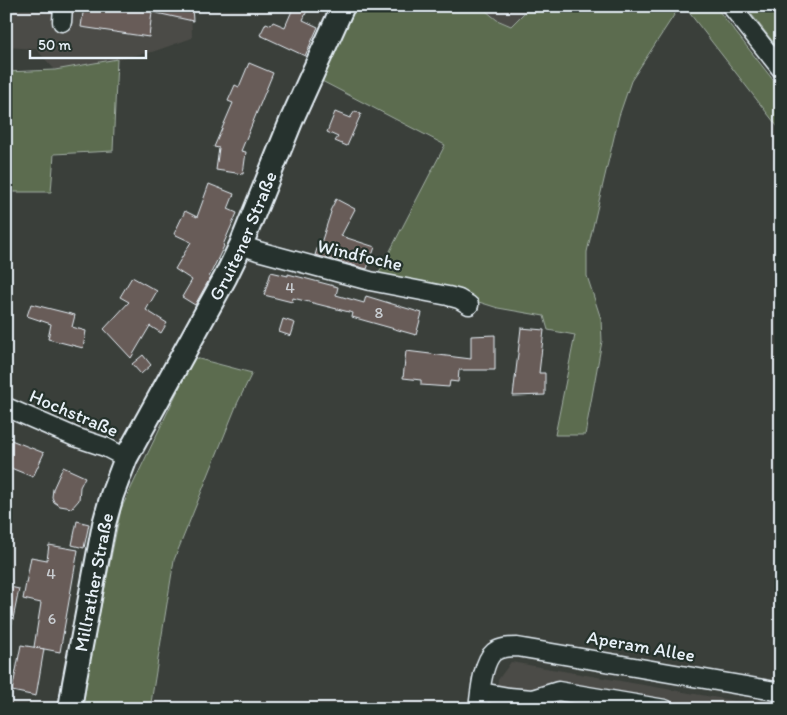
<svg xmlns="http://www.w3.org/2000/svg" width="787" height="715" font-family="Itim,sans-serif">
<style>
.built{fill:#4b4b47}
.green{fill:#5b6c4f;stroke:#a2aea4}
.building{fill:#685c58;stroke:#e8f1f8}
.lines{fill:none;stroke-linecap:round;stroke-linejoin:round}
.minor-casing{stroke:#e8f1f8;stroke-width:21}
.major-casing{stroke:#e8f1f8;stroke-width:26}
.minor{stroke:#26332d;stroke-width:18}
.major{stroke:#26332d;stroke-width:22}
.labels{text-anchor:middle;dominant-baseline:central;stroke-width:4.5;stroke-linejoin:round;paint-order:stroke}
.number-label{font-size:16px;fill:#c8ccd0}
.street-label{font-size:19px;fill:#e8f1f8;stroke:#26332d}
</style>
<rect width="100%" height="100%" fill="#3a3f3a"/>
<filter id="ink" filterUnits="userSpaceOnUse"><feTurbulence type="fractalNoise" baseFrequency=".02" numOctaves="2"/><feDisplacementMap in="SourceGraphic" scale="10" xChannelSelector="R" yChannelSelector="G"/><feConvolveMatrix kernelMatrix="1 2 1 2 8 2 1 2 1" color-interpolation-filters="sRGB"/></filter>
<g filter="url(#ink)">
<g class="built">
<polygon points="6,6 191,6 192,38 152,52 117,59 55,70 36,49 6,47"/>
<polygon points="480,6 531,6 511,26 497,20"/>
<polygon points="511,662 781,709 494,709 498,680"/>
</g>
<g class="green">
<polygon points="355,6 480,6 497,20 511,26 531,6 680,6 631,81 619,116 587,252 587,276 601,319 602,341 585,435 555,435 575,335 548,330 544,316 498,308 466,298 376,278 445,145 318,79"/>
<polygon points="684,6 715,6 781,90 781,131"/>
<polygon points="745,6 781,6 781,52"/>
<polygon points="117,59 113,151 54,154 51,192 6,192 6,72 55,70"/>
<polygon points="194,357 199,359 252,373 237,404 174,560 150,709 83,709 87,674 121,509"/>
</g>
<g class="building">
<polygon points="84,6 192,6 193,21 152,12 149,37 81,27"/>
<polygon points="294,6 309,6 303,20 318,27 305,56 260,35 266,23 271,25 273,22 285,27"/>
<polygon points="249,63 273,73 241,151 246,152 243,174 216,170 219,148 214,147 233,103 228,101 235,85 239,87"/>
<polygon points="355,111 361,114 347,146 335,141 338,137 327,132 335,112 350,118"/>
<polygon points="209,184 234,194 228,209 237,213 223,245 224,246 209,277 210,278 195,305 182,297 192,280 175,269 191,242 174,234 185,211 197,217"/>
<polygon points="336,199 355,209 341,236 375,247 367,269 315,255 319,243 321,243 331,212 330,211"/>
<polygon points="271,272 288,276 288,274 338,287 336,295 364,303 366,296 422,313 416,335 352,317 353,313 293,298 292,302 264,295"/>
<polygon points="132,277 157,291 146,310 167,323 161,333 150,326 131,358 104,329 129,302 120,297"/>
<polygon points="31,304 75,315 72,327 86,331 83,348 48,339 51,324 27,316"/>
<polygon points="283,319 295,323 291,336 279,332"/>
<polygon points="521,328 544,330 539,373 545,373 545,395 513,396"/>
<polygon points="495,335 495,370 459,370 458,382 450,381 449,387 421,385 421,380 403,378 406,351 471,359 471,336"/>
<polygon points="143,355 151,365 141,374 132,364"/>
<polygon points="6,438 44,453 33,477 6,466"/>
<polygon points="63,467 85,477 80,487 79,500 72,508 60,506 54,502 52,497 53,489"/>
<polygon points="77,521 89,524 84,548 72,545"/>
<polygon points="49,545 78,550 60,652 34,647 41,603 23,599 31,557 47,560"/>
<polygon points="6,586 19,589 12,624 6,624"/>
<polygon points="21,645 44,649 36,696 12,691"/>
</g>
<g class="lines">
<defs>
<g id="minor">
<polyline points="731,6 781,69"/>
<polyline points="62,22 63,6"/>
<polyline points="241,245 258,251 370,281 448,296 459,299 469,305"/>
<polyline points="6,407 75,437 105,447 126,458"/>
<polyline points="481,692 509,697 532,699 558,691 665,709"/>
<path d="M478,709C480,694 482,662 494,652C501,647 509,647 517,647L781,692"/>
</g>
<g id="major">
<path id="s1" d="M70,709L74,683L104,524L112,495L126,458L225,278L241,245L292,119L343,6"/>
</g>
</defs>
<use href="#minor" class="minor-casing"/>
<use href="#major" class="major-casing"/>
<use href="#minor" class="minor"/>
<use href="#major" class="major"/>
</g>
</g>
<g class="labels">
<g class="number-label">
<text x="290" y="287">4</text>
<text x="379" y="312">8</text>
<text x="51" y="573">4</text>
<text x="52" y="618">6</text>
</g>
<g class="street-label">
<text stroke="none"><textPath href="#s1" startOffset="509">Gruitener Straße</textPath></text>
<text transform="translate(360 255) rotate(13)">Windfoche</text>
<text transform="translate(74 413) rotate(23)">Hochstraße</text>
<text stroke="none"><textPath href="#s1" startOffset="129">Millrather Straße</textPath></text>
<text transform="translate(641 646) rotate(10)">Aperam Allee</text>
</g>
</g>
<rect width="787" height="715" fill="none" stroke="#26332d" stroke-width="25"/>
<rect x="12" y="12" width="762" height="690" fill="none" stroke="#e8f1f8" stroke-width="2" filter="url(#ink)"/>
<path d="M30 50v8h116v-8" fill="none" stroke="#e8f1f8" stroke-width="2.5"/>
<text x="38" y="50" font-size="15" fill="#e8f1f8" stroke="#26332d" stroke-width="4" paint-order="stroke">50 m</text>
</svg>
